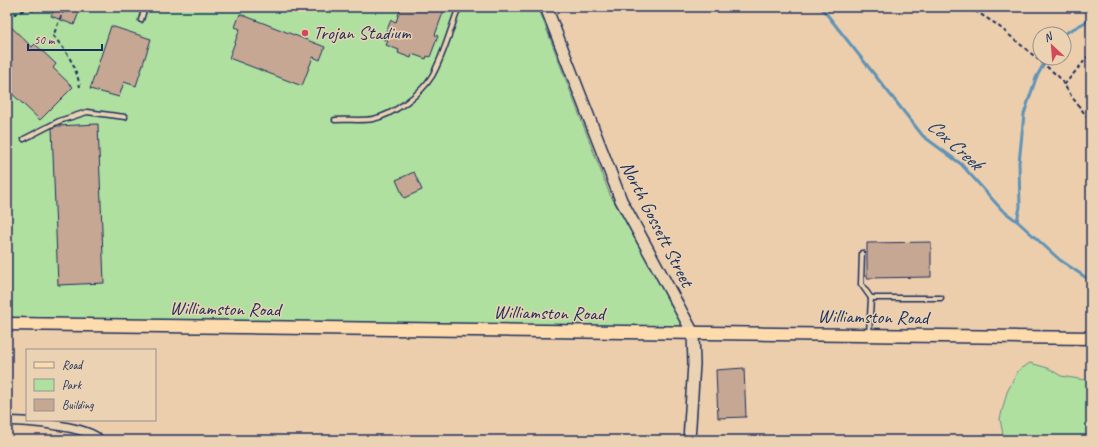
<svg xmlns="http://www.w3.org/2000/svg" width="1098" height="447" font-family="Caveat,sans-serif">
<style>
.green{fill:#afe0a0;stroke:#65887f}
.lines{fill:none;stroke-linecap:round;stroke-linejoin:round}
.stream{stroke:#6093b6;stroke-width:3}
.building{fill:#c6a793;stroke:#1b2f5e}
.lane-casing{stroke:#1b2f5e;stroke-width:7}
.street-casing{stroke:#1b2f5e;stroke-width:11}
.secondary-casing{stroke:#1b2f5e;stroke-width:14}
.primary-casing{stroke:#1b2f5e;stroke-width:15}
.path{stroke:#1b2f5e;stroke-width:2;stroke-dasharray:4 3;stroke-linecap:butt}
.lane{stroke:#ead2b2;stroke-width:4}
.street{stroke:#ead2b2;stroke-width:8}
.secondary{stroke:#ead2b2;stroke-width:11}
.primary{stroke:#fedbac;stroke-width:12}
.poi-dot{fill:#d1495b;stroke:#ead2b2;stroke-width:1.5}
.labels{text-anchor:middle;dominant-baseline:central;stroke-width:3;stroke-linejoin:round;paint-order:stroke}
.poi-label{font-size:19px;fill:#1b2f5e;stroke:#ead2b2;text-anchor:start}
.street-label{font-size:19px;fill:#1b2f5e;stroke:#ead2b2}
.water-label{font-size:20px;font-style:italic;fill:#26406d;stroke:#ead2b2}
</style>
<rect width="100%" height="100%" fill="#eccead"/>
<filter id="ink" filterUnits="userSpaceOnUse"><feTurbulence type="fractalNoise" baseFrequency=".025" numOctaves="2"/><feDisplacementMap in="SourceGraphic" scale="8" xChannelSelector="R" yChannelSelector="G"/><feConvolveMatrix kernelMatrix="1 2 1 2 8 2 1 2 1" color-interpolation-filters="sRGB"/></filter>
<g filter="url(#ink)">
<g class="green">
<polygon points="7,7 538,7 610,195 693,333 7,324"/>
<polygon points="1030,363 1048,368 1061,376 1091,381 1091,440 1004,440 1000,419 1007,392 1018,371"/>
</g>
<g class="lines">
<g class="stream">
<polyline points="821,7 923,136 961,164 1002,210 1017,221 1060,260 1091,281"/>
<polyline points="1064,34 1091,19"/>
<polyline points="1017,221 1020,207 1019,163 1024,114 1036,78 1047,58"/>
</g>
</g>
<g class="building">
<polygon points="55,7 81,7 74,25 51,16"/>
<polygon points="401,7 445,7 435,35 438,36 430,57 427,56 426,59 412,54 411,58 398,53 399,50 386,45 388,41 383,39 391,20 396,22"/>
<polygon points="240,14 325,47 320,60 313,57 302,86 229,58 240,29 235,27"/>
<polygon points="7,23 32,47 35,44 56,64 53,68 73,87 40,120 7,89"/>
<polygon points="111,26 151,39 136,86 124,82 119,97 90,89"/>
<polygon points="98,124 104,283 58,285 52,128 57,126"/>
<polygon points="414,172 422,190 404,198 396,180"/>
<polygon points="931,242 931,277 867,278 867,243"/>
<polygon points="744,368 746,417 718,418 716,370"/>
</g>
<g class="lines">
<defs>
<g id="lane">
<polyline points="141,20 145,7"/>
<path d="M335,120C347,119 361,121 373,119C393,115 421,94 432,76C444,55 450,30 459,7"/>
<polyline points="24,139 59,121 87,112 125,117"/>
<polyline points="862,253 861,284 871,298"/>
<polyline points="869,334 871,298 941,298"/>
</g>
<path id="street" d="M7,421C26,421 88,426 100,440"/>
<polyline id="secondary" points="546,7 621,200 693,333 694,364 689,440"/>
<polyline id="primary" points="7,324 1091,338"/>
</defs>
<use href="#lane" class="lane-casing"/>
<use href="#street" class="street-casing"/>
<use href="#secondary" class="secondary-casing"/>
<use href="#primary" class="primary-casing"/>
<g class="path">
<path d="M24,7C31,12 37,11 44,7"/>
<path d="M58,7L64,9L53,36C67,51 76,66 80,87"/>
<polyline points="969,7 996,24 1059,77 1072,97 1091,122"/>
<polyline points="7,13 15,14 27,9"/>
<polyline points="1064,85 1091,53"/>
</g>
<use href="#lane" class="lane"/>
<use href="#street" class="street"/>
<use href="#secondary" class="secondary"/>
<use href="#primary" class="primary"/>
</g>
</g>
<circle class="poi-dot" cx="305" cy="33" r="4"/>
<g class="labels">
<g class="poi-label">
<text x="313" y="33">Trojan Stadium</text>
</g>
<g class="street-label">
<text transform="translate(657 224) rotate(63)">North Gossett Street</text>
<text transform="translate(225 309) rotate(1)">Williamston Road</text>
<text transform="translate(549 313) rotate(1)">Williamston Road</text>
<text transform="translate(873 317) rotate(1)">Williamston Road</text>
</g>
<g class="water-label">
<text transform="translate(955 144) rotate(42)">Cox Creek</text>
</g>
</g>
<rect width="1098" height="447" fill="none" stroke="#ead2b2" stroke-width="24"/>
<rect x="12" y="12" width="1074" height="423" fill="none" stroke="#1b2f5e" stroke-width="1.5" filter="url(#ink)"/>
<rect x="26" y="349" width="130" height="72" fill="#ead2b2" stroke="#979190"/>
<rect x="34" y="362" width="20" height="6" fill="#fedbac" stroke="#979190"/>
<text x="62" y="369" font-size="12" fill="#1b2f5e">Road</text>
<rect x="34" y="379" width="20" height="12" fill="#afe0a0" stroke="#979190"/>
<text x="62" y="389" font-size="12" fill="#1b2f5e">Park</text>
<rect x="34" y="399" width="20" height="12" fill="#c6a793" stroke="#979190"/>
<text x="62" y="409" font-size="12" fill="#1b2f5e">Building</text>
<g transform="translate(1052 46) rotate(334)"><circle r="19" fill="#ead2b2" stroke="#979190"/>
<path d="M0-3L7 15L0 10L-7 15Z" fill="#d1495b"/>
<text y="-6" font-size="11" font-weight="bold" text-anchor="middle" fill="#1b2f5e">N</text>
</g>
<path d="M28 44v6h74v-6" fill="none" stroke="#1b2f5e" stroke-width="2"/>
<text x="34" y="44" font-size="12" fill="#1b2f5e" stroke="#ead2b2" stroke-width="3" paint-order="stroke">50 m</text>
</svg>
